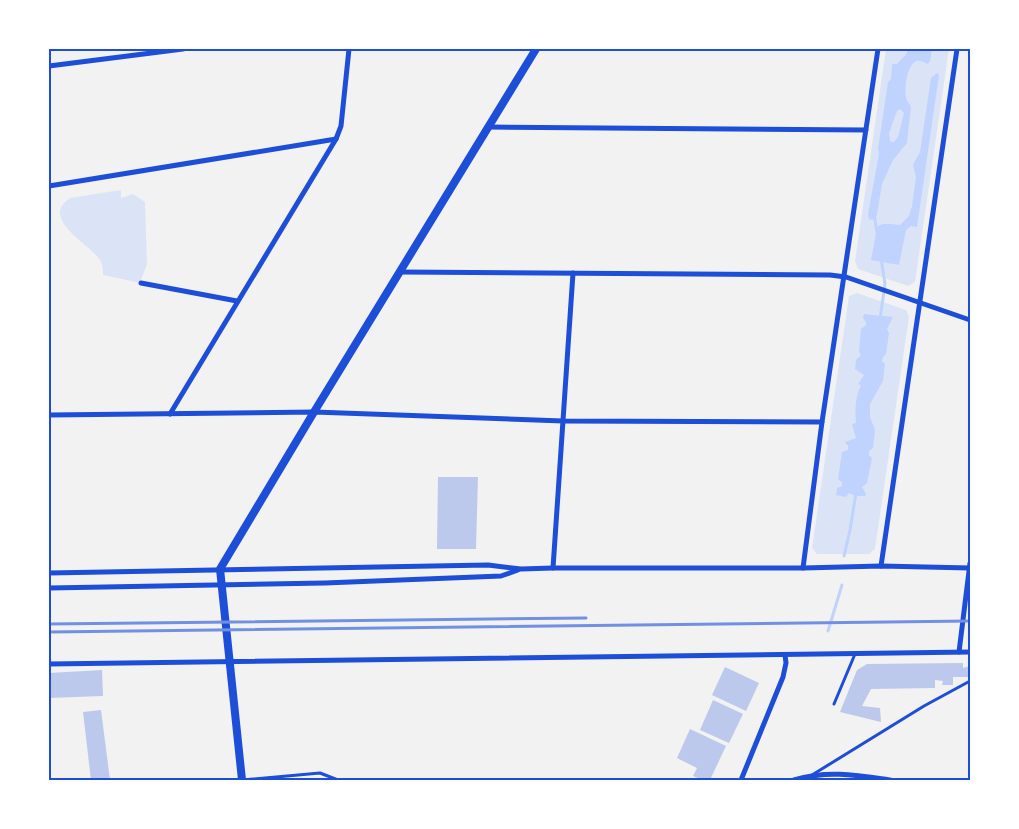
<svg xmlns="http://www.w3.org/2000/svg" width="1019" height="829" font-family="'Fira Sans',sans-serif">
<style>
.green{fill:#dbe4f7}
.water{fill:#bfd3fe;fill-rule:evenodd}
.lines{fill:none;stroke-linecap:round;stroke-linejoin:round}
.stream{stroke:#bfd3fe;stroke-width:3}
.building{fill:#bdc9ec}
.service{stroke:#1d4ed8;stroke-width:3}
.minor{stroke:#1d4ed8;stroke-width:5}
.tertiary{stroke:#1d4ed8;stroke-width:8}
.rail{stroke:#7290e2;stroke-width:3}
.neatline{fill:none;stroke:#1d4ed8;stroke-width:2}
</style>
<rect width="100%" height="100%" fill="#f2f2f2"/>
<g class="green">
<polygon points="886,49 949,49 915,282 908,286 858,269 855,261"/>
<path d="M121,190V198L133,194L145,202L147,264L140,283L103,275C103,270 103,265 100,260C89,243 39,219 70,198Z"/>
<polygon points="857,293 906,310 909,317 875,549 869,554 817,554 812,548 849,296"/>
</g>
<g class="water">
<path d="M907,49H932L930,61L928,64C924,63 921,60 917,61C907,63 903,92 907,100C907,101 911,106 911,107L907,143L893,160L882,184L877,215L872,220L869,219L868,214L879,154L878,149L888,82L891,79L892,64H897L907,53ZM900,109L904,113L898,137L894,142H892L890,141L889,133L897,111Z"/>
<path d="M937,73L939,75L917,227L911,226L906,230L899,265L871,260L877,228C882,221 892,225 900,225L909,216L912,206L916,177L913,165L920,152L931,78Z"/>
<path d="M864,314L893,317L887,329L889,333L886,354L883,357L882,361L885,364L883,381L870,404V417L875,430L873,448L869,451V455L872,458L867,483L862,487L866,494L865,496H856L849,493L846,497L836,495L837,488L842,486V482L838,479L842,452L848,450V446L845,442L856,438L852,424L856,423C855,409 855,398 861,385L858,384L864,375L855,369L856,360L861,355L859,352L861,329L866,325V322L863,318Z"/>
</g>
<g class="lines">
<g class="stream">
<polyline points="874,214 877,232"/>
<polyline points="880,319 885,284 881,258"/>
<polyline points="844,556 850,530 856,493"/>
<polyline points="828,631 842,585"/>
</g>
</g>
<g class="building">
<polygon points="438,477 478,477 476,549 437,549"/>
<polygon points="963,663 963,668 970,666 970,677 953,677 953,685 942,685 943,681 935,680 935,688 871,689 862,706 880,708 881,722 840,712 857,670 867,664"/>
<polygon points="725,667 759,683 746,711 712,695"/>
<polygon points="102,670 103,696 49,698 49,673"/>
<polygon points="713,700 743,714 729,743 700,730"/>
<polygon points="101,710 110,780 91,780 83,712"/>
<polygon points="690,729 726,746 710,780 703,780 693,776 697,768 677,758"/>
</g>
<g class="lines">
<g class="service">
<polyline points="834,704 855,654"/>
<polyline points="812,775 924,706 970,681"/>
<polyline points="242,780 320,773 338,780"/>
</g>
<g class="minor">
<polyline points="49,66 183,49"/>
<polyline points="489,127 866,130"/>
<polyline points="49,186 336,139"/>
<polyline points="400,272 830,275 846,277 970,320"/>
<polyline points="141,283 237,301"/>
<polyline points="170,414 336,139 341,126 349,49"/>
<polyline points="49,415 314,412 563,421 822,422"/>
<polyline points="881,566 957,49"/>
<polyline points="553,568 573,273"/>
<polyline points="803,568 822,422 878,49"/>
<polyline points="49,573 488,565 521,569 553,568 803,568 881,566 970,568"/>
<polyline points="49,588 325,583 501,576 518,570"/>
<polyline points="959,652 970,563"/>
<polyline points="49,664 970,652"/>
<polyline points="741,780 783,677 786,663 785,655"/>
<path d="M794,780C827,770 856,775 890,780"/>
</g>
<polyline class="tertiary" points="242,780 220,569 314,412 536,49"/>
<g class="rail">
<polyline points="49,624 586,618"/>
<polyline points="49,632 970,621"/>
</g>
</g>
<rect width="1019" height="829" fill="none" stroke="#ffffff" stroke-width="100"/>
<rect x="50" y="50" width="919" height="729" class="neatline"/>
</svg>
